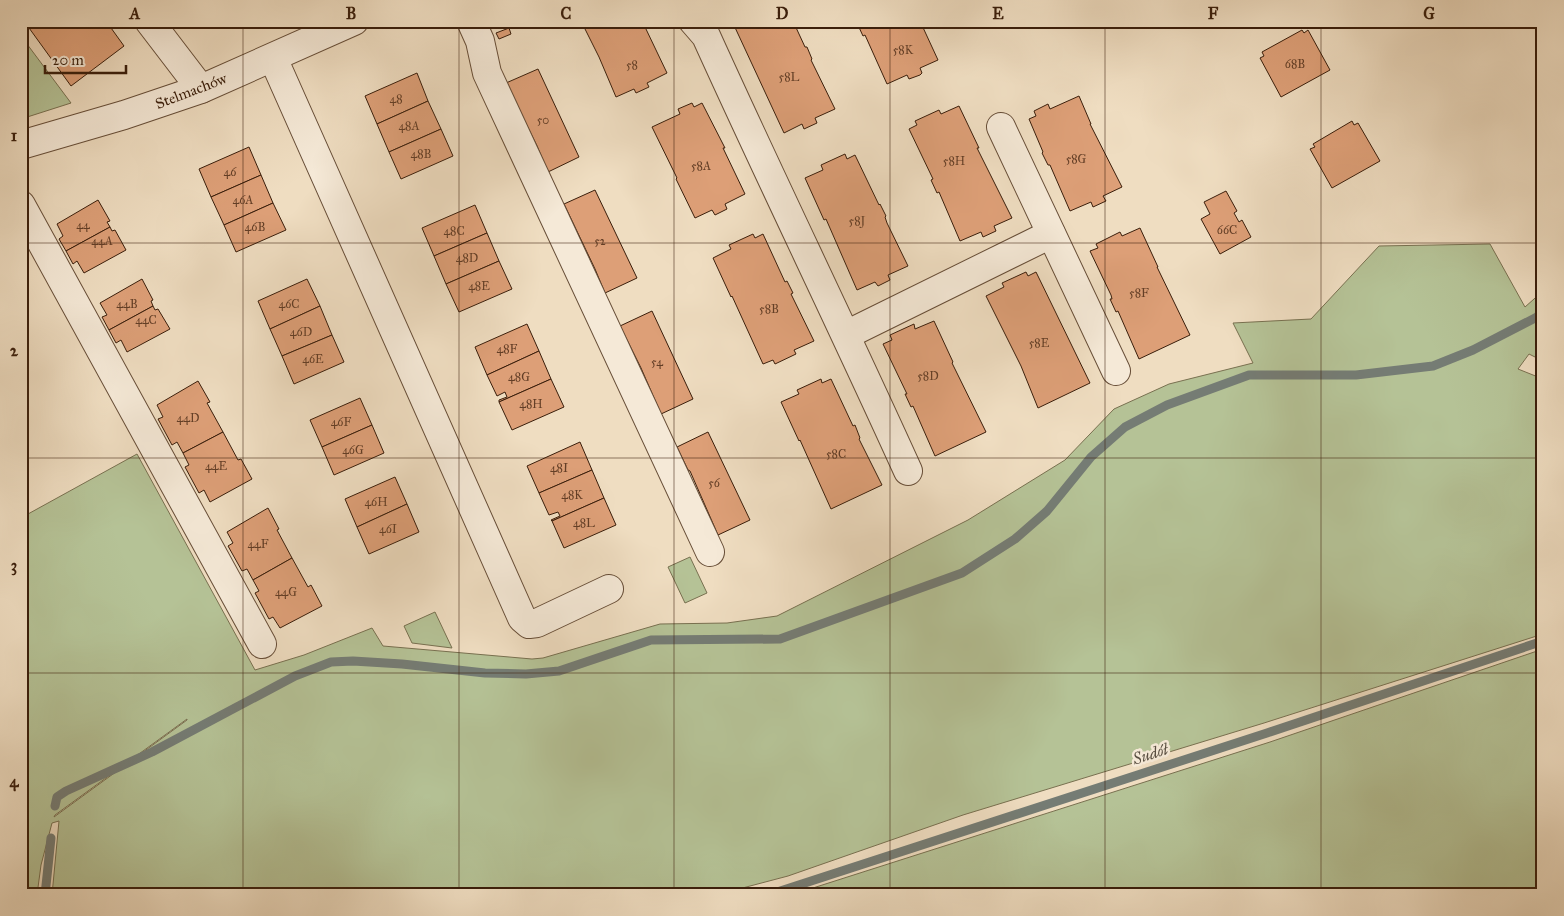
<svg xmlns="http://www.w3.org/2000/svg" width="1564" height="916" font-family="'IM FELL Great Primer',serif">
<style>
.green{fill:#b5c296;stroke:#787050;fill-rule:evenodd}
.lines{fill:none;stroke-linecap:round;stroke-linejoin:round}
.stream{stroke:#757c74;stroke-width:9}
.building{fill:#dd9f77;stroke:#3a1e0b}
.minor-casing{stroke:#674e38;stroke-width:30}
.minor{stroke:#f5e9d7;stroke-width:28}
.grid{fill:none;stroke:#3a1e0b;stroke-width:1;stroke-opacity:0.55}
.labels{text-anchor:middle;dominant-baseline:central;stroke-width:5;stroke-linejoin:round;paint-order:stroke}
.number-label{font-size:12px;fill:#633e26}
.street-label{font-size:15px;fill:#3a1e0b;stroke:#f5e9d7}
.water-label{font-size:16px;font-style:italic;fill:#574d40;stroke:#f5e9d7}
.neatline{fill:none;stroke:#3a1e0b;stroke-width:2}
.grid-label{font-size:16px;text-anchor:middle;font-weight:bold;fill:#3a1e0b}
</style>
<rect width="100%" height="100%" fill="#efddc1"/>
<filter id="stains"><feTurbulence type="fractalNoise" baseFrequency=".004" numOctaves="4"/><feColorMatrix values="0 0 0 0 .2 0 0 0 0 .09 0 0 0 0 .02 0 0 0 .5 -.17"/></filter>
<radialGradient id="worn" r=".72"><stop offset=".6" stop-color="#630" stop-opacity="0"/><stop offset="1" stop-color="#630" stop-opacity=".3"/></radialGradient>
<g class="green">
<polygon points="21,36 71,103 21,119"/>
<path d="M1490,244L1525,307L1543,291V361L1529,354L1518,369L1543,379V634L1264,723L963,815L788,876L716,895H52L59,821L52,823L41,865L37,895H21V528L28,514L137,454L255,670L304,655L372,628L383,646L532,659L543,658L660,624L727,623L777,616L968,520L1065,460L1114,409L1169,384L1253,363L1233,323L1311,319L1379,246ZM187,719V720L54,817L55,815Z"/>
<polygon points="690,557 707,593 685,603 668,567"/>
<polygon points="435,612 452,648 412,643 404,626"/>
<polygon points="1543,649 1543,895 791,895 1270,742"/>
</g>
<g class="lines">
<g class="stream">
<polyline points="55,806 57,797 66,791 152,752 295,676 331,662 353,661 402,664 485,673 526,674 559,671 651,640 780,639 962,573 1015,539 1047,511 1091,457 1125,427 1167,405 1249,375 1356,375 1433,366 1473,350 1537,317 1543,311"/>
<polyline points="45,895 51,838"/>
<polyline points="768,895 1267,733 1543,641"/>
</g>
</g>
<g class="building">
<polygon points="24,21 106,21 124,46 71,86"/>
<polygon points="581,21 644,21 646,26 645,27 667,73 647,83 649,87 636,93 634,89 616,97 599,57"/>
<polygon points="732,21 793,21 805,47 807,47 812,59 811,60 835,109 815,118 817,123 804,129 802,124 784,133"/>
<polygon points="858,21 920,21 938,60 920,68 922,73 920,75 909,79 907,75 887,84 865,35 863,36 857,23"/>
<polygon points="509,28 511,34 499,39 496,33"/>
<polygon points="1302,30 1304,33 1308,30 1330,70 1281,97 1260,58 1264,56 1262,52"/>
<polygon points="538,69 579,157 548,172 537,146 506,83"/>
<polygon points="417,73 428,101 377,124 365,96"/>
<polygon points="1079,96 1091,124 1090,124 1122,187 1103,196 1106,201 1093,207 1091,202 1070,211 1050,165 1048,165 1042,153 1043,152 1029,119 1036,116 1034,111 1048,104 1050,109"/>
<polygon points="428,101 441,129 389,152 377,124"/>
<polygon points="692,103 694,107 702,103 725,148 723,148 745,194 725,204 727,209 715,215 712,210 695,218 676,179 677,178 652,127 680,114 678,109"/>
<polygon points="959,106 979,148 977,148 1012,218 994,226 996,231 983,237 981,232 960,241 939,192 937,193 931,180 933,179 909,129 917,125 915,121 939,110 941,114"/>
<polygon points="1352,121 1354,125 1358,123 1380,161 1332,188 1310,149 1315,147 1313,144"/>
<polygon points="441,129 453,156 401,179 389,152"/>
<polygon points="249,147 261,175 211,197 199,169"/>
<polygon points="845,154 847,159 855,155 879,205 880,204 886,216 885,217 887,223 908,266 888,275 890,280 878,286 875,282 857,290 826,219 824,220 805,178 823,170 821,165"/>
<polygon points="261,175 273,203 224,225 211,197"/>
<polygon points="595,190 637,278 605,293 595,269 564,204"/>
<polygon points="1226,191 1237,211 1234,213 1239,222 1242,220 1251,237 1220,254 1201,219 1210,214 1204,202"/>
<polygon points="98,200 110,221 107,222 110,227 66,251 59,239 63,236 57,224"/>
<polygon points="273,203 286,230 236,252 224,225"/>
<polygon points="475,205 487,233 434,256 422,228"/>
<polygon points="110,227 112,231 115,230 126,250 84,273 77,261 73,264 66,251"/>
<polygon points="1140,228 1158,267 1157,267 1190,335 1139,359 1118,311 1116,312 1110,299 1112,299 1111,295 1090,251 1098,248 1096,244 1120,232 1122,236"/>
<polygon points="487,233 499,261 446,284 434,256"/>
<polygon points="753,234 755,238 763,234 785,282 787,281 793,293 791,294 814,341 794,350 796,354 775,364 773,360 763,364 732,296 731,297 713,258 731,249 729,245"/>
<polygon points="499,261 512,289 459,312 446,284"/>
<polygon points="1026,272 1028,276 1036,272 1090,383 1038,408 1021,366 986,296 1004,287 1002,283"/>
<polygon points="142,279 153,300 151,301 153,306 109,330 102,317 107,315 100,303"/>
<polygon points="307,279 320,306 270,329 258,301"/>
<polygon points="153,306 155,310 158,309 170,329 127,352 121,340 116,343 109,330"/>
<polygon points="320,306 332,335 282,356 270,329"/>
<polygon points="652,311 693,399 661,414 641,368 620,326"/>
<polygon points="934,321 953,362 952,363 986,432 935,456 913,406 911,407 905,394 907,394 883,344 892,340 890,335 914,324 915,329"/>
<polygon points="527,324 539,351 487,375 475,347"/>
<polygon points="332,335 344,362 294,384 282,356"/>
<polygon points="539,351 551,379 499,402 499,400 507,397 505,392 497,396 487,375"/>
<polygon points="551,379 564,407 512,430 499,402"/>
<polygon points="821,379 822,383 831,379 853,426 855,425 860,438 859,439 882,485 831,509 800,440 799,441 781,402 799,394 797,390"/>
<polygon points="198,381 210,402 207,403 223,432 183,453 177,442 172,445 158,419 163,417 157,405"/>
<polygon points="360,398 372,425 322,447 310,420"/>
<polygon points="372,425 384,453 334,475 322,447"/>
<polygon points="223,432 238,460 241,459 252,479 210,502 204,490 199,493 185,467 189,465 183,453"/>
<polygon points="708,432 750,520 718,535 690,471 688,470 677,447"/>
<polygon points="580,442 592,470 539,493 527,466"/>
<polygon points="592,470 604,498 552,521 551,520 560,516 558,512 549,515 539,493"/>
<polygon points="395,477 407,504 357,527 345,499"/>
<polygon points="604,498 616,525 564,548 552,521"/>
<polygon points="407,504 419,532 369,554 357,527"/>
<polygon points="268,508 279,529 277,530 292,558 253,580 247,569 242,571 228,546 233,543 227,532"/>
<polygon points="292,558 308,587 311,585 322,606 280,628 273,617 269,619 255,593 259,591 253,580"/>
</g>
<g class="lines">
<defs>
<g id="minor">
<polyline points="149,21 201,89"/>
<polyline points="471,21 480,41 487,73 710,552"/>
<path d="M693,21L706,36C772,182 842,325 908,471"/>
<polyline points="273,58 522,618 529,624 537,623 609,589"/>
<polyline points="1001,127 1116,371"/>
<polyline points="21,145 124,115 201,89 354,21"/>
<polyline points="21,205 262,644"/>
<polyline points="846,335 1051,234"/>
</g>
</defs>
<use href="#minor" class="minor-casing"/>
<use href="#minor" class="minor"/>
</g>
<path class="grid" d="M243,21V895M459,21V895M674,21V895M890,21V895M1105,21V895M1321,21V895M21,243H1543M21,458H1543M21,673H1543"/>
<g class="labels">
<g class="number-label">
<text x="903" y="50">58K</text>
<text x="1295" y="64">68B</text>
<text x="632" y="65">58</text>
<text x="789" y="77">58L</text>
<text x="396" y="99">48</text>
<text x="543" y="120">50</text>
<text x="409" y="126">48A</text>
<text x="421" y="154">48B</text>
<text x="1076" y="159">58G</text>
<text x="954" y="161">58H</text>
<text x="701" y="166">58A</text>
<text x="230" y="172">46</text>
<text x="243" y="200">46A</text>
<text x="857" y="221">58J</text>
<text x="83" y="225">44</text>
<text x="255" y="227">46B</text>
<text x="1227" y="230">66C</text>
<text x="454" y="231">48C</text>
<text x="102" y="241">44A</text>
<text x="600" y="241">52</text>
<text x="467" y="258">48D</text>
<text x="479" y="286">48E</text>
<text x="1139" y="293">58F</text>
<text x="127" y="304">44B</text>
<text x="289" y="304">46C</text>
<text x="769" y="309">58B</text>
<text x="146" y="320">44C</text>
<text x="301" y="332">46D</text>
<text x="1039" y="343">58E</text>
<text x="507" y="349">48F</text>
<text x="313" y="359">46E</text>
<text x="657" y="362">54</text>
<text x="928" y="376">58D</text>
<text x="519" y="377">48G</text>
<text x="531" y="404">48H</text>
<text x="188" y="418">44D</text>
<text x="341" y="422">46F</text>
<text x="353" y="450">46G</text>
<text x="836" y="454">58C</text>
<text x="216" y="466">44E</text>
<text x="559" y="468">48I</text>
<text x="714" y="483">56</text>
<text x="572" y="495">48K</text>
<text x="376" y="502">46H</text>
<text x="584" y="523">48L</text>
<text x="388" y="529">46I</text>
<text x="258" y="544">44F</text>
<text x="286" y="592">44G</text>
</g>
<g class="street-label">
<text transform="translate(191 91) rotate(-21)">Stelmachów</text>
</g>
<g class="water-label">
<text transform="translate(1150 754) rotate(-18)">Sudół</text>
</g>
</g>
<rect width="1564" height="916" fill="none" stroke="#efddc1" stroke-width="55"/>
<path d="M45 65v8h81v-8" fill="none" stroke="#3a1e0b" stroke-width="2.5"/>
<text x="52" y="65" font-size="15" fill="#3a1e0b" stroke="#f5e9d7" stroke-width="4" paint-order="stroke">20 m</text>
<rect x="28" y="28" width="1508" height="860" class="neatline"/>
<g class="grid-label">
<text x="135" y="19">A</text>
<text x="351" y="19">B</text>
<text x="566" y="19">C</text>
<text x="782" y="19">D</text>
<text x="998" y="19">E</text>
<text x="1213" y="19">F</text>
<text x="1429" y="19">G</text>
<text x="14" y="141">1</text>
<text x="14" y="356">2</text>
<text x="14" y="571">3</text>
<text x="14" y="787">4</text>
</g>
<rect width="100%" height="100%" filter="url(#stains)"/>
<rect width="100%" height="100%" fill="url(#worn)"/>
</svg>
